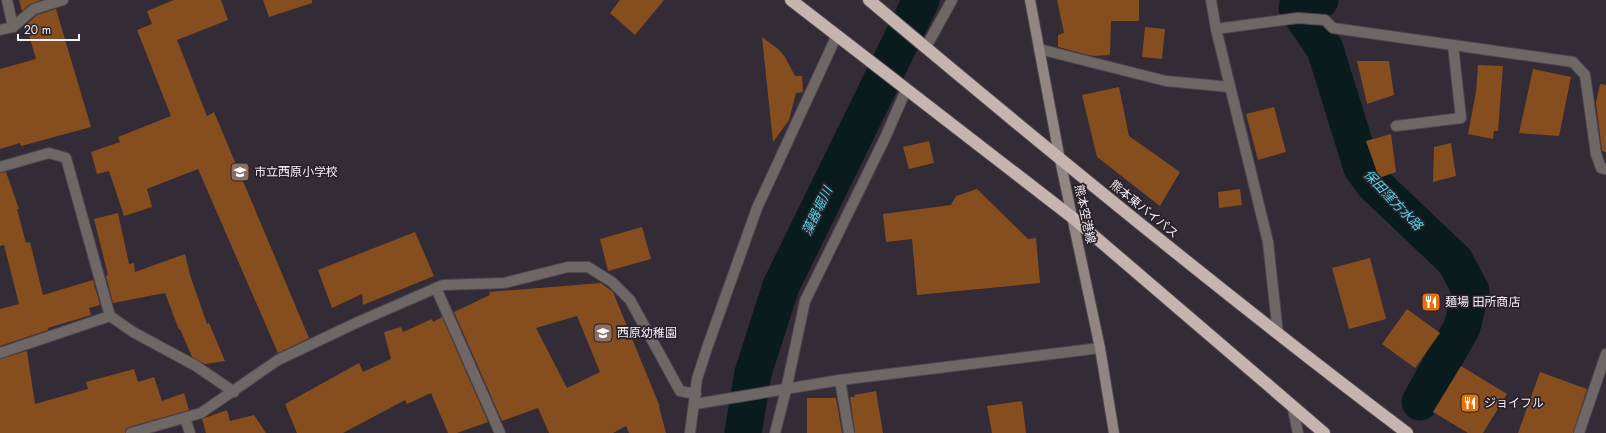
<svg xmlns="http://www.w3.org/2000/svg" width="1606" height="433" font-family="Jost,'Noto Sans JP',sans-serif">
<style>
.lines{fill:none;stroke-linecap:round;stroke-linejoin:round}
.river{stroke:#091b1d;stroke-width:37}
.building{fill:#864e1f;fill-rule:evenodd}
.street-casing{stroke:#4e4750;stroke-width:12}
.secondary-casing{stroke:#4e4750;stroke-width:12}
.highway-casing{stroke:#4e4750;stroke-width:14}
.street{stroke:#6e6765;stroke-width:10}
.secondary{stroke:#928683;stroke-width:10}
.highway{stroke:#c6b4af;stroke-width:12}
.labels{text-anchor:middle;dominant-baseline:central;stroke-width:3.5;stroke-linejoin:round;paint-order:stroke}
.poi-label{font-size:12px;fill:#f5f0f6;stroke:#29212b;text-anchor:start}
.street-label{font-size:12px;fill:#f5f0f6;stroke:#29212b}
.water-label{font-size:13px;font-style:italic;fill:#4edaef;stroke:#29212b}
</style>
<rect width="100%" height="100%" fill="#332b35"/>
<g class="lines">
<g class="river">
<polyline points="1320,0 1297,8 1325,49 1362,168 1374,184 1455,261 1471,291 1462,327 1420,402"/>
<polyline points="743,433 753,373 781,286 921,0"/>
</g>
</g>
<g class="building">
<polygon points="19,0 41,0 30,4 22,11"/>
<polygon points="174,0 221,0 228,20 177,40 207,116 214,112 309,338 278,353 198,169 147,189 152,207 124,216 109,171 97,174 91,152 120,142 118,137 171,116 137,30 152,24 147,11"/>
<polygon points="263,0 312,0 312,3 269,17"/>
<polygon points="620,0 664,0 635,35 610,13"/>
<polygon points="1057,0 1139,0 1139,21 1111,21 1110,55 1093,56 1058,47 1058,35 1064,33"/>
<polygon points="56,9 91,127 21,146 20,143 0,149 0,69 36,59 26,25 37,15"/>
<polygon points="1145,27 1165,29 1162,59 1142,57"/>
<polygon points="762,37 778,49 785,57 795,76 802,76 803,92 796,93 789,120 773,142"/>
<polygon points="1357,61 1389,61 1394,95 1367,104"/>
<polygon points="1478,65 1503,66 1498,131 1494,131 1493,139 1468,134 1476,92"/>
<polygon points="1533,69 1571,77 1559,136 1519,133"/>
<polygon points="1600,84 1606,85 1606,152 1602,151 1596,103"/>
<polygon points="1119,87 1129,136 1180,172 1160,206 1097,157 1082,95"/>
<polygon points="1274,107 1286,152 1258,160 1246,114"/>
<polygon points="1391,134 1396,172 1379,178 1366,141"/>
<polygon points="929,141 934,163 909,169 903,147"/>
<polygon points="1451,143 1456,176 1433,182 1434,147"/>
<polygon points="6,172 19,209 17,209 26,243 30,242 43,295 93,280 100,305 89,308 91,315 48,328 48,330 0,346 0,309 19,304 4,245 0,246 0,173"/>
<polygon points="977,189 1028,239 1036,238 1040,283 917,295 912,239 886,242 883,214 951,205 956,196"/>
<polygon points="1240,189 1242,205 1219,208 1218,192"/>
<polygon points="118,213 129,264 134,263 135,272 185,254 190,275 207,324 209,323 225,361 205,364 192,357 180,329 179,330 165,293 113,303 106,276 108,275 94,219"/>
<polygon points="642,227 651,259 608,271 600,239"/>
<polygon points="415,232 434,276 363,305 362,294 332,308 318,270"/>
<polygon points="1370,258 1386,319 1349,329 1332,268"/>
<path d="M601,283L613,292L660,407H659L666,433H629L626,426L613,433H549L538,408L502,421L454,312L490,295L489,292ZM577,316L600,372L567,388L536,328Z"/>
<polygon points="1407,309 1440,333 1415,368 1382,344"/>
<polygon points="442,317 488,422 457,433 448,433 431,393 407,404 405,400 343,433 297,433 285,404 359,363 363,372 391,359 384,332 401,327 403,332 432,319 433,322"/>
<polygon points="27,351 35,404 88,389 86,382 134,369 138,382 154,377 162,401 184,393 189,410 129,427 126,429 125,433 0,433 0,359"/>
<polygon points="1461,366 1507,394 1483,433 1468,433 1433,412"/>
<polygon points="1540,372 1587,389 1573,433 1518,433"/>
<polygon points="876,391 883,433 855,433 850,397 855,397 854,395"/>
<polygon points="807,398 836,398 842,433 807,433"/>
<polygon points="1022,401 1026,433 992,433 987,406"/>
<polygon points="227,410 230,421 254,415 266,433 206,433 202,419"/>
</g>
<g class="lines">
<defs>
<g id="street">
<polyline points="7,0 13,27"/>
<polyline points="1211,0 1216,29 1268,242 1278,334"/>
<polyline points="1216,29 1298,18 1325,20 1333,28 1573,62 1585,75 1596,154 1601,168 1606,169"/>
<polyline points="0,30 13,27 34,9 63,0"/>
<polyline points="926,47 952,0"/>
<polyline points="1039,49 1166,81 1230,87"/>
<polyline points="1396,126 1461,118 1453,45"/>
<polyline points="0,167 49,153 66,158 110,316 133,332 196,366 234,392"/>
<polyline points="436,288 500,433"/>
<polyline points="0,353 110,316"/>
<polyline points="840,380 849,433"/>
<polyline points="695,404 840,380 1100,348"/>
<polyline points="1292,405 1298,433"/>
<polyline points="185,418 190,433"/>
<polyline points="131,433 201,413 278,360 358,322 443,285 504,283 568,267 588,267 612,282 630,300 680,391 696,394"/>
<polyline points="690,433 697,379 707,348 757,208 837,35"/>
<polyline points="775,433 786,390 805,301 885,138 906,90"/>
<polyline points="1579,433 1606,354"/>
</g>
<polyline id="secondary" points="1030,0 1060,160 1100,348 1114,433"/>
<g id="highway">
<polyline points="791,0 1073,218 1324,433"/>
<path d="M869,0C1045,148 1223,294 1407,433"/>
</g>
</defs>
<use href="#street" class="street-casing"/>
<use href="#secondary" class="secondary-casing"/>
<use href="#highway" class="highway-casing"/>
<use href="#street" class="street"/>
<use href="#secondary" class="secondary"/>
<use href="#highway" class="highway"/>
</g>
<defs>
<symbol id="school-square" viewBox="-11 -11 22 22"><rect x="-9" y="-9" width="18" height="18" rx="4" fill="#8d6e63" stroke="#29212b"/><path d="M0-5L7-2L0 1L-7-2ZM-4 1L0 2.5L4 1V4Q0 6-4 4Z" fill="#fff"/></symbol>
<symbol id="restaurant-square" viewBox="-11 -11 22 22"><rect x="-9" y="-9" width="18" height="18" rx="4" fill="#e8710a" stroke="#29212b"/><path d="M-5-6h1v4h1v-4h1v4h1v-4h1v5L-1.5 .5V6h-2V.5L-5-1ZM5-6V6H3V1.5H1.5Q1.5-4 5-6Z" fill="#fff"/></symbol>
</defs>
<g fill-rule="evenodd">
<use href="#school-square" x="229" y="161" width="22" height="22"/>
<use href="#restaurant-square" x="1420" y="291" width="22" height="22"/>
<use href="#school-square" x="592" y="322" width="22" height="22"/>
<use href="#restaurant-square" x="1459" y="392" width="22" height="22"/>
</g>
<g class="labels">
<g class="poi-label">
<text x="254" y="172">市立西原小学校</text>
<text x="1445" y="302">麺場 田所商店</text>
<text x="617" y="333">西原幼稚園</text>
<text x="1484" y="403">ジョイフル</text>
</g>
<g class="street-label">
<text transform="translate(1144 209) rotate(39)">熊本東バイパス</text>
<text transform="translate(1085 214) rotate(78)">熊本空港線</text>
</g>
<g class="water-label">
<text transform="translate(1393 200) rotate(46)">保田窪方水路</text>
<text transform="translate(817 211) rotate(-64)">藻器堀川</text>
</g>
</g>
<path d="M18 34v6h61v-6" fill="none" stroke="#f5f0f6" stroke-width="2"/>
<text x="24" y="34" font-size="12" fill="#f5f0f6" stroke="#29212b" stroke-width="3" paint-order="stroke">20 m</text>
</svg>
